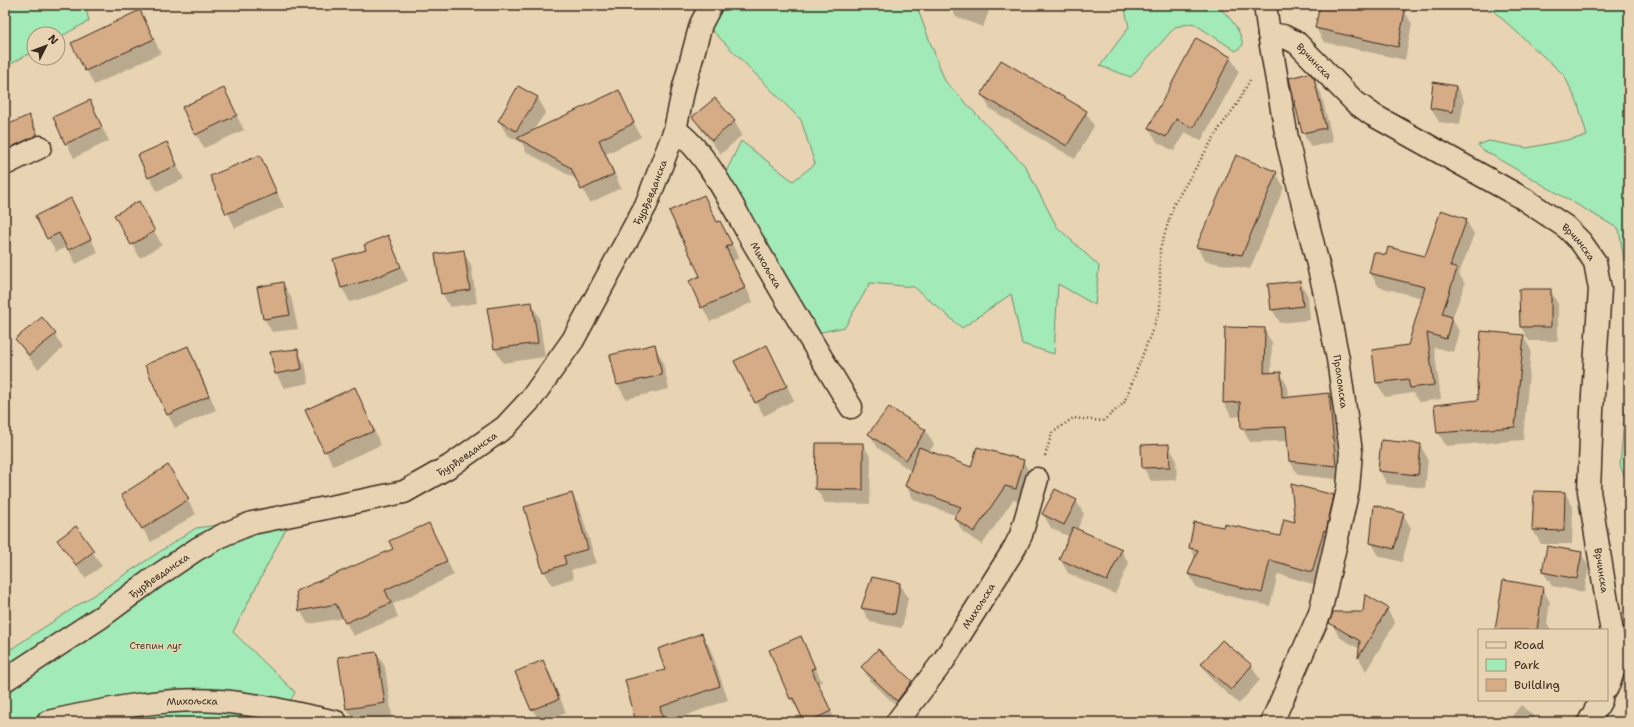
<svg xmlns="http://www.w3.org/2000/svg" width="1634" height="727" font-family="'Shantell Sans',sans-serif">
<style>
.green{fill:#a2eab8;stroke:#6e8a6b}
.shadow{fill:#0003}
.building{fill:#d6ac87;stroke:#3b2a1e}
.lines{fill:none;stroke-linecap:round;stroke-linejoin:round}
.minor-casing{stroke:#3b2a1e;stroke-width:25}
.path{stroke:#3b2a1e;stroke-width:2.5;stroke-dasharray:1 3;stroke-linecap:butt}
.minor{stroke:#e8d4b2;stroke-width:22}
.labels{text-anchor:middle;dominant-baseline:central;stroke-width:3;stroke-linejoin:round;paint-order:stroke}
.street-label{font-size:10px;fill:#3b2a1e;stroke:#e8d4b2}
.park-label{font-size:10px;fill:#453d2d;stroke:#e8d4b2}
</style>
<rect width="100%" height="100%" fill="#e8d4b2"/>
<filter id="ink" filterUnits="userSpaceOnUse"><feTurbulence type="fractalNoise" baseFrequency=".025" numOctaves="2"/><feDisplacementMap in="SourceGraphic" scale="8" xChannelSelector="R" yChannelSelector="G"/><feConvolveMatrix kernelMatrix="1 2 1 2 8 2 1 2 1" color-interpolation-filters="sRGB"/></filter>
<g filter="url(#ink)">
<g class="green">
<polygon points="5,5 85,5 89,21 58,38 58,34 34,34 34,51 5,67"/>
<polygon points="711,5 916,5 945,81 1025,166 1057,227 1099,266 1095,305 1058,284 1054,354 1022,344 1011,294 962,328 914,287 870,283 845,327 807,335 720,184 741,141 793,181 815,164 801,120 703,21"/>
<path d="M1124,5H1216C1229,16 1240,28 1243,45L1236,51L1193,23L1175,27L1131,77L1100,66L1129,27Z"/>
<polygon points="1487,5 1629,5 1629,293 1619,229 1483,150 1478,145 1489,141 1527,148 1587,136 1578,104 1564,75"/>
<polygon points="1629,365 1629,489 1620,465"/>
<polygon points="293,515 233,632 295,692 280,722 5,722 5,657 11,649 196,528"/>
</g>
<g class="shadow">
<polygon points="949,5 991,5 983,27 956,17"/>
<polygon points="1321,5 1384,5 1404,10 1412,24 1405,60 1324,42 1316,28"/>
<polygon points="140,12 161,53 94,85 73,43"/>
<polygon points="1231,58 1239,72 1201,141 1185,132 1174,151 1157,142 1149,128"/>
<polygon points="1290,78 1313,79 1321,93 1333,142 1311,147 1303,133"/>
<polygon points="1456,86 1464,100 1460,125 1439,122 1431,108"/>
<polygon points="518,87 538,98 546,112 532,132 618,91 641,137 606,154 621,188 590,203 578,180 526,152 522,143 507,135 499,121"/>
<polygon points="223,89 244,130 204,148 196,134"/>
<polygon points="982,95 1086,112 1094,126 1075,159 990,109"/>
<polygon points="89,102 109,141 74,158 54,118"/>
<polygon points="29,116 37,130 44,149 5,166 5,127"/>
<polygon points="694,117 734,121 742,135 721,154 702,131"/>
<polygon points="166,143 184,179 157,191 149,177"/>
<polygon points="260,156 284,207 235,228 212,177"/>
<polygon points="1276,173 1284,187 1250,269 1205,261 1197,247"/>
<polygon points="703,196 718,223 720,222 728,236 739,258 733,261 753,302 710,322 690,282 701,277"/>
<polygon points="138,203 162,245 140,258 116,216"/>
<polygon points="78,213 98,253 76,264 67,247 56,252 48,238"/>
<polygon points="1466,220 1474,234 1459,274 1465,284 1452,319 1459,331 1453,352 1434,347 1441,399 1419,402 1413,393 1385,397 1377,383 1409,346 1423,298 1379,287 1370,273 1387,256 1426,257"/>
<polygon points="387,236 408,281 377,294 350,302 342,288 334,260 367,250"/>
<polygon points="463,251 471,265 477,303 450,307 442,293"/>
<polygon points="1300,282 1308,296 1310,320 1280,323 1272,309"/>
<polygon points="283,283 291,297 298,329 272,332 264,318"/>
<polygon points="1550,290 1558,304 1558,341 1529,341 1521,327"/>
<polygon points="531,303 539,317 545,357 503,363 495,349 488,309"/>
<polygon points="1264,329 1272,343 1271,374 1280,373 1288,387 1289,398 1328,394 1336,408 1344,480 1298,475 1290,461 1288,441 1250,442 1242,428 1242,416 1232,417 1224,403"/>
<polygon points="55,335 63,348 38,369 25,353 17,339"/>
<polygon points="1523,336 1531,350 1523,440 1446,446 1438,432 1480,401"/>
<polygon points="654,346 662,359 669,389 626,399 618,385 611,356"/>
<polygon points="187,348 195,361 216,410 175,428 168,415"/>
<polygon points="297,350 305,364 309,383 284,388 276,374"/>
<polygon points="774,360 794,400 764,416 756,402"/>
<polygon points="354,389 381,445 333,466 306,410"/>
<polygon points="889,408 926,431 934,445 929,452 972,468 1023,461 1031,475 1023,503 1013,500 982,545 963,532 955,518 957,516 914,500 906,486 911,471 878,448 870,435"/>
<polygon points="863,444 871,458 870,504 825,503 816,489"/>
<polygon points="1168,445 1176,459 1177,480 1151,481 1143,467"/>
<polygon points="1420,445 1428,459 1425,488 1387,484 1379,470"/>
<polygon points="167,467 196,514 151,542 130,509"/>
<polygon points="1565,493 1573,507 1572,544 1541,544 1533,530"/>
<polygon points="572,494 580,508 596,563 571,570 574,578 552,585 544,571"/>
<polygon points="1333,496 1341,510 1320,586 1278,574 1270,606 1197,588 1189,574 1196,558 1190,548 1280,537"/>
<polygon points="1076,501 1084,514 1077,530 1121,550 1129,564 1115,594 1068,573 1060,559 1070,537 1051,528 1043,514"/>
<polygon points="1403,514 1411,528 1402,562 1379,556 1371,542"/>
<polygon points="76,527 102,566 85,578 59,540"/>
<polygon points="436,538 454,575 393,604 398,617 353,636 344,618 308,624 300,610"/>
<polygon points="1581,553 1589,567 1584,592 1552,586 1543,572"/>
<polygon points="900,584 908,598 902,628 870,622 862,608"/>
<polygon points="1542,588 1550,602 1547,623 1551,630 1496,630"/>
<polygon points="1365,596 1387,609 1395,623 1366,671 1359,658 1360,649 1339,637 1331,622 1364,613"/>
<polygon points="702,634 710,648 728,700 668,722 637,722 667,670"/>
<polygon points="801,637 822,682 818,683 836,722 805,722 791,699 770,651"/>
<polygon points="1222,641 1252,666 1260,680 1239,704 1210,678 1202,664"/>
<polygon points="878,650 912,682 920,695 906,714 870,681 862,667"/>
<polygon points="377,653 385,667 392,717 355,722 347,708"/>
<polygon points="543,661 551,675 566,713 545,722 539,722 516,673"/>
<polygon points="1521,705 1540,722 1507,722"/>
</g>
<g class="building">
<polygon points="1320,5 1406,5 1398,47 1315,28"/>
<polygon points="140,10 154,39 85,71 71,43"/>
<polygon points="1196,38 1231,57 1193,128 1176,119 1166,137 1148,128"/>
<polygon points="1001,60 1087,111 1067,146 981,95"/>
<polygon points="1309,73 1314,78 1326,128 1302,133 1289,78"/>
<polygon points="1433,82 1456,86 1453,112 1430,108"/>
<polygon points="518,86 538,97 516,131 498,121"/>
<polygon points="224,88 237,115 195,135 182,107"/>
<polygon points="619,90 634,123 599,140 614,174 581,190 571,168 517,138"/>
<polygon points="715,98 735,121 712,140 692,117"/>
<polygon points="90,100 102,127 65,144 53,117"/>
<polygon points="29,115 37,135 5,150 5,126"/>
<polygon points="167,142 177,165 148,178 138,155"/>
<polygon points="260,155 277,193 226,214 210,176"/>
<polygon points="1236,155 1277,172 1242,255 1196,247"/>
<polygon points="704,195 717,222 720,221 732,244 726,247 745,288 701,308 689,281 700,276 669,211"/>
<polygon points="71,198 91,239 68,250 59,233 47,239 35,216"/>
<polygon points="139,201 155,231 131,245 114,215"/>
<polygon points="1441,210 1467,219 1450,266 1457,269 1442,314 1452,317 1446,339 1427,333 1434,385 1410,388 1408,379 1376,383 1372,350 1408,345 1425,287 1369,273 1374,252 1386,255 1388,247 1425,256"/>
<polygon points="388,235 401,267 369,280 341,288 333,259 366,250 364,245"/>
<polygon points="464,250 470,290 441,294 435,254"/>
<polygon points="1300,281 1303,306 1271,310 1268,284"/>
<polygon points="283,282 290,315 263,319 257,287"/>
<polygon points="1519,289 1551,289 1551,327 1520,327"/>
<polygon points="532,302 538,343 494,349 487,308"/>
<polygon points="42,317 56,334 29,355 15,339"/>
<polygon points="1225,327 1265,328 1264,373 1281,372 1282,398 1329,393 1336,466 1289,461 1286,427 1241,429 1240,402 1223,403"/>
<polygon points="1481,331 1524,335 1515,427 1437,433 1434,405 1478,400 1477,382"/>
<polygon points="655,344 662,375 617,385 610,355"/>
<polygon points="767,345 787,386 755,403 734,361"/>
<polygon points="188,346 209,396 167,415 145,365"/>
<polygon points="298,349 302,369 275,374 270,352"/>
<polygon points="355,387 374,431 324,452 305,410"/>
<polygon points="889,407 926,430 906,460 868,434"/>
<polygon points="1381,440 1421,444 1418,475 1378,471"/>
<polygon points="816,443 863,443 863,490 815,489"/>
<polygon points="1169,444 1170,467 1142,468 1141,445"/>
<polygon points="919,447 971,467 977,447 1024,460 1016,489 1005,486 974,532 954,518 961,507 905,486"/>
<polygon points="168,465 189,499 142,529 121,495"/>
<polygon points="1291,484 1334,495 1326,531 1324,530 1312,572 1270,560 1262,593 1188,574 1198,550 1189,548 1194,522 1223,527 1224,524 1280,536 1284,519 1295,522"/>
<polygon points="1055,489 1077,500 1064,525 1042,514"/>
<polygon points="1534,491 1565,492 1564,531 1532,530"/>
<polygon points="572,493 588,549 564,556 566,564 543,572 524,507"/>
<polygon points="1374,505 1404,513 1394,549 1370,543"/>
<polygon points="429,523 447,561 385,590 391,603 345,623 336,604 299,611 296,591 393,549 389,541"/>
<polygon points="76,526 94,551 76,565 57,540"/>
<polygon points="1073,527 1122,549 1107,581 1059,559"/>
<polygon points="1547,546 1582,552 1577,579 1542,572"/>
<polygon points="872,577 900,583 895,614 861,608"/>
<polygon points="1503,580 1543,587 1537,630 1495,630"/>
<polygon points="1365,594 1388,608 1358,658 1360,641 1329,623 1333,612 1363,612"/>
<polygon points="702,633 720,686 660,707 664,722 636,722 625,680 665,670 658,649"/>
<polygon points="801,636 815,668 811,669 831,711 808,722 804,722 793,698 790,699 769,650"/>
<polygon points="1222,640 1252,665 1231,690 1201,664"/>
<polygon points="878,649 912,681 897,701 861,667"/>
<polygon points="377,652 385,703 346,709 338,657"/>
<polygon points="543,660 559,699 531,710 515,672"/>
</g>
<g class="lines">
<defs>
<g id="minor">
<path id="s1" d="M1265,5L1269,34L1283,36L1297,43L1355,102L1373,115L1524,199L1566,227L1581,242L1595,262L1600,289L1592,411L1589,491L1615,651V666L1607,688"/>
<path id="s2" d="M1269,34L1288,144L1323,285L1338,359L1351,452L1348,489L1320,613L1272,722"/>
<path id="s3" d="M675,130C707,150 736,214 756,247C787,301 819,354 851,407"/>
<polyline points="5,164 40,147"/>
<path id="s4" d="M5,680L101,617L154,578L197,549L225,534L252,523L404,492L450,466L505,427L531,399L573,340L646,205L675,130L684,87L701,24L711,5"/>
<path id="s5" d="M48,722C101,710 165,697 219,701C259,704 297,714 336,722"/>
<path id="s6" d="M897,722L944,660L1014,549L1021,535L1037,479"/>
<polyline points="1589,722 1601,700"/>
</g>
</defs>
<use href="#minor" class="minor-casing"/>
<polyline class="path" points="1045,456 1052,433 1073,418 1103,421 1124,403 1160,310 1160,249 1174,204 1219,129 1237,104 1250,80"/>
<use href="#minor" class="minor"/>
</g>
</g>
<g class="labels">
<g class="street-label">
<text stroke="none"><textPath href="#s1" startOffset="84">Врчинска</textPath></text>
<text stroke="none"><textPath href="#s4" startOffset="846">Ђурђевданска</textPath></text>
<text stroke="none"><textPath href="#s1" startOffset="407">Врчинска</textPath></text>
<text stroke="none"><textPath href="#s3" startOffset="164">Михољска</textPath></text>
<text stroke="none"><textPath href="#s2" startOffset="355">Проломска</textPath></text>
<text stroke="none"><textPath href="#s4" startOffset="522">Ђурђевданска</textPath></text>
<text stroke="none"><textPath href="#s1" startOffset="743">Врчинска</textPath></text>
<text stroke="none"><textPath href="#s4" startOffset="186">Ђурђевданска</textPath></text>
<text stroke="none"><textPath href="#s6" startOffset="142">Михољска</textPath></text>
<text stroke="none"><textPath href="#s5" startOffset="146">Михољска</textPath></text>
</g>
<g class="park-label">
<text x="156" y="645">Степин луг</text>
</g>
</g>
<rect width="1634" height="727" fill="none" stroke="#e8d4b2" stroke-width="20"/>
<rect x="10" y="10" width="1614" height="707" fill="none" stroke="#3b2a1e" stroke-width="1.5" filter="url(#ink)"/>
<rect x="1478" y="629" width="130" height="72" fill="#e8d4b2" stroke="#a39077"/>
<rect x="1486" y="642" width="20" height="6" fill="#e8d4b2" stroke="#a39077"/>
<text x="1514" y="649" font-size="12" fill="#3b2a1e">Road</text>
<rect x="1486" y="659" width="20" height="12" fill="#a2eab8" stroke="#a39077"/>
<text x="1514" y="669" font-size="12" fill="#3b2a1e">Park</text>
<rect x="1486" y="679" width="20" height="12" fill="#d6ac87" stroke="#a39077"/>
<text x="1514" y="689" font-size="12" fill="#3b2a1e">Building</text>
<g transform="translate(46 46) rotate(48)"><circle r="19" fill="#e8d4b2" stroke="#a39077"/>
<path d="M0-3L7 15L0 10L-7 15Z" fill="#3b2a1e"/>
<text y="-6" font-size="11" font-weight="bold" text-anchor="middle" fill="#3b2a1e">N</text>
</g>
</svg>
